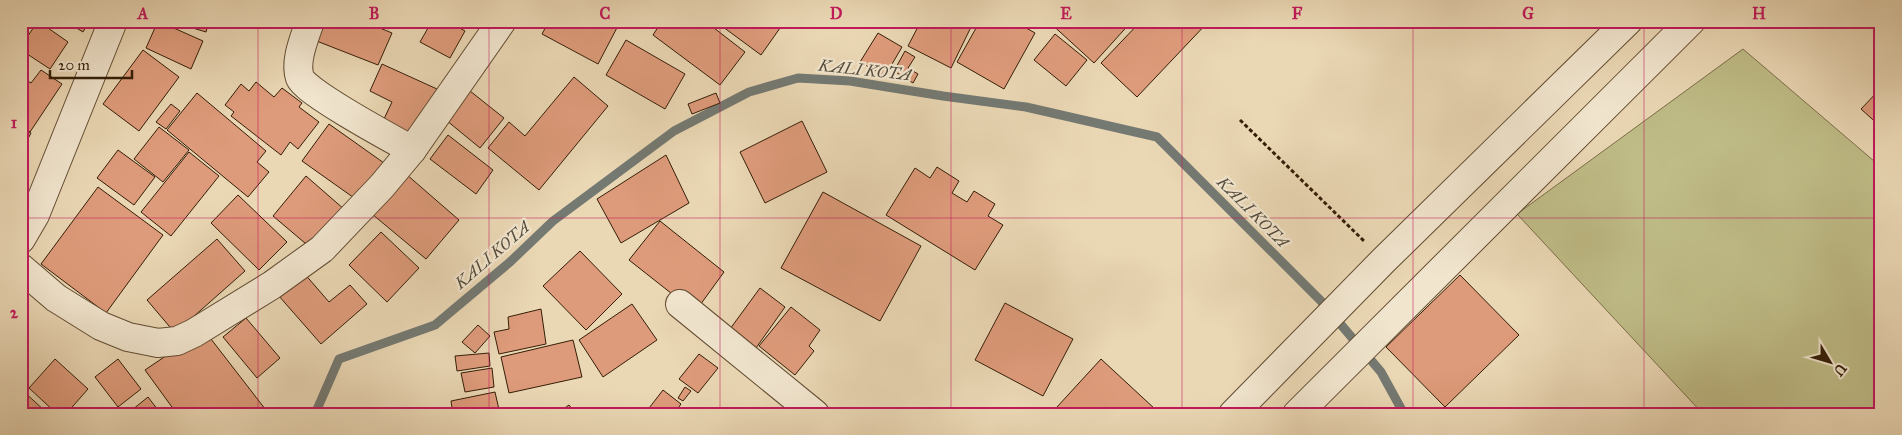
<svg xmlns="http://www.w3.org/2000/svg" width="1902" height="435" font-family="'IM FELL Great Primer',serif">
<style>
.green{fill:#bfbc87;stroke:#7a6d47}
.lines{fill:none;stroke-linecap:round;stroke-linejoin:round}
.stream{stroke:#747972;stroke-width:9}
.building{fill:#de9b7b;stroke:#341e07}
.minor-casing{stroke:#624c32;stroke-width:30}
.path{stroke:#341e07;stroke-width:3;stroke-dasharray:4 2.5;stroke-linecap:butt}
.minor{stroke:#f1e5ce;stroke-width:28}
.grid{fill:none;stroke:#c2185b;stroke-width:1;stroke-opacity:0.55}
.labels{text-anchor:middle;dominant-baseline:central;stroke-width:4.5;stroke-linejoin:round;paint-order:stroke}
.water-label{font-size:16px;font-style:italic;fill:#544c3c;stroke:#f1e5ce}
.neatline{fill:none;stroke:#c2185b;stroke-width:2}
.grid-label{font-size:16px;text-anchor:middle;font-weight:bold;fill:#c2185b}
</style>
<rect width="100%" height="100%" fill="#ead7b4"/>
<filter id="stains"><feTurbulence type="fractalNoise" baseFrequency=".004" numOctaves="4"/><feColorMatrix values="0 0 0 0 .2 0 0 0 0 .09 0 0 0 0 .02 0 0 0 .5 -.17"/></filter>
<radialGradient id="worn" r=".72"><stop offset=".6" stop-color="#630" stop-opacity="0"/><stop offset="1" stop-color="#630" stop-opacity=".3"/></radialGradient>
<polygon class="green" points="1743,49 1881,167 1881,414 1703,414 1517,214"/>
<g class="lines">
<polyline class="stream" points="315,414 339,359 435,325 510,262 553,221 674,131 749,92 798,78 850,81 943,96 1026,107 1157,137 1321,301 1381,372 1404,414"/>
</g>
<g class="building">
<polygon points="21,21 31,21 21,36"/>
<polygon points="38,21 68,42 50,69 21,50 21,46"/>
<polygon points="65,21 89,21 83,32"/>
<polygon points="158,21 203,41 191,69 146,48"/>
<polygon points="170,21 209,21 206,32"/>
<polygon points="322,21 363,21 392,33 378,65 314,40"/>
<polygon points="371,21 392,21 389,29"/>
<polygon points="432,21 448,21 465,31 450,58 420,42"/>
<polygon points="549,21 618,21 620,22 598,64 542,34"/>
<polygon points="662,21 705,21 745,52 720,85 653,35"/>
<polygon points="715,21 785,21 761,55"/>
<polygon points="828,21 842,21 837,28"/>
<polygon points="921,21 960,21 971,27 951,68 908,46"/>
<polygon points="980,21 1014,21 1035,33 1004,89 957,62"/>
<polygon points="1048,21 1132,21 1094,63"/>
<polygon points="1141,21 1209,21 1137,97 1101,63"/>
<polygon points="878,33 902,47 885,76 860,62"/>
<polygon points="1055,34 1087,60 1066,86 1034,60"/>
<polygon points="626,40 685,74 665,109 606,75"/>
<polygon points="143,50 179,77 139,131 103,104"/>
<polygon points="905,51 915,57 908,68 918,74 913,83 894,71"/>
<polygon points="382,64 437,89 415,136 383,121 392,102 370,91"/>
<polygon points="41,70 62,84 30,132 21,126 21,76 31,83"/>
<polygon points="574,77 608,106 539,190 488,148 509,122 525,136"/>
<polygon points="256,82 274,97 282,88 302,103 299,107 319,122 298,149 290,142 281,155 231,116 234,112 225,105 241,84 249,91"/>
<polygon points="1881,88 1881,127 1861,109"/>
<polygon points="470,91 504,118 480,148 446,120"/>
<polygon points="197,93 266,151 257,162 269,172 248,197 167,130"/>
<polygon points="716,93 720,103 692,114 688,104"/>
<polygon points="171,104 180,111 166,129 156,122"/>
<polygon points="802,121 827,172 765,203 740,152"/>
<polygon points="329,124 384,163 357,200 302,161"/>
<polygon points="159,127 189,150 163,182 134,159"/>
<polygon points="21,128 31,133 21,152"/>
<polygon points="448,135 493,170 476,194 430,159"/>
<polygon points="118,150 155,177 134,205 97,178"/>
<polygon points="189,152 219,176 171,236 141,212"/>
<polygon points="666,155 689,203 621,243 597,199"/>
<polygon points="937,167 959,181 952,193 967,202 974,191 995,204 988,216 1003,225 975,270 886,215 915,168 930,178"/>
<polygon points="406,174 459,220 426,259 372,214"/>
<polygon points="306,176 345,210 312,249 273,216"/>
<polygon points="98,187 163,235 106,313 41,264"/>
<polygon points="823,192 921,246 880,321 781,268"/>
<polygon points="238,195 287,242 259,270 211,223"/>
<polygon points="660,221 724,272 695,312 629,260"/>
<polygon points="381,232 419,268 387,302 349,265"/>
<polygon points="217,239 245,271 175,333 147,300"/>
<polygon points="580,251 622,294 586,330 543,286"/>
<polygon points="303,272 329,302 350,285 367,304 321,344 278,295"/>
<polygon points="1460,275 1519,335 1445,407 1386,347"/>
<polygon points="760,288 785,307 756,348 730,329"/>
<polygon points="1005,303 1073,339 1043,396 975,360"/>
<polygon points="632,304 657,340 603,377 579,340"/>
<polygon points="791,307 820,330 809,346 814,351 795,375 759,346"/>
<polygon points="541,309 546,344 499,354 494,332 509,329 508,317"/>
<polygon points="246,318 280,358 257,378 223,337"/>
<polygon points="21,321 28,330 21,335"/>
<polygon points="478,325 490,336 475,353 462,342"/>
<polygon points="204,330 269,414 177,414 145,370"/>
<polygon points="573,340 582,377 509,393 501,357"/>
<polygon points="489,353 490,366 457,371 455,356"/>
<polygon points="699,354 718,368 698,393 679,379"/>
<polygon points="55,359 88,389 66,414 57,414 29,388"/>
<polygon points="118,359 141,389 118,407 95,377"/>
<polygon points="1101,359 1155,409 1151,414 1065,414 1057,407"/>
<polygon points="492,368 494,387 465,392 461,373"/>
<polygon points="685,387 691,391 683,401 678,398"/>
<polygon points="21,389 46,412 44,414 21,414"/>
<polygon points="663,390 681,404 674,414 649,414 646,412"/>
<polygon points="495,392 500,414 453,414 451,401"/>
<polygon points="148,397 161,414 127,414"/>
<polygon points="569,405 576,414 556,414"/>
</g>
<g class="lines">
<defs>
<g id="minor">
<path d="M310,21C305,37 294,61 300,78C305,92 394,140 412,150"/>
<polyline points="21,239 35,215 113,21"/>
<polyline points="21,268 56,298 101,326 128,337 158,343 177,341 194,333 272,285 322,249 382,186 412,150 502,21"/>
<polyline points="680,304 815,414"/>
<polyline points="1233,414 1384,260 1628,21"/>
<polyline points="1297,414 1691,21"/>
</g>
</defs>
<use href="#minor" class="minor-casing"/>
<polyline class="path" points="1240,120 1364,241"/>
<use href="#minor" class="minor"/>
</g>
<path class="grid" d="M258,21V414M489,21V414M720,21V414M951,21V414M1182,21V414M1413,21V414M1644,21V414M21,218H1881"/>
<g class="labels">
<g class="water-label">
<text transform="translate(865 70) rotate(6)">KALI KOTA</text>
<text transform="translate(1253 212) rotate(45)">KALI KOTA</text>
<text transform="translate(492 255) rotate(-41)">KALI KOTA</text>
</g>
</g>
<rect width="1902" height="435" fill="none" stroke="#ead7b4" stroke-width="55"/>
<g transform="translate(1830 362) rotate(128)" stroke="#f1e5ce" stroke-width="4" paint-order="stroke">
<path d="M0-4L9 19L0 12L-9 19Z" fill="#341e07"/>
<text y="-8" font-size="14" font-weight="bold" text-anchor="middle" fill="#341e07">U</text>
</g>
<path d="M50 70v8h82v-8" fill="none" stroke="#341e07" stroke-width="2.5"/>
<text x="58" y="70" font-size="15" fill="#341e07" stroke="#f1e5ce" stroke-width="4" paint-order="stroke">20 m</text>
<rect x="28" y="28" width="1846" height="380" class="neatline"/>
<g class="grid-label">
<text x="143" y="19">A</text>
<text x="374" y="19">B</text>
<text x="605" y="19">C</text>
<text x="836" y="19">D</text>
<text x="1066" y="19">E</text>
<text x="1297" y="19">F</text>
<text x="1528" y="19">G</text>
<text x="1759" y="19">H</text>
<text x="14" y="128">1</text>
<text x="14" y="318">2</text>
</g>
<rect width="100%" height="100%" filter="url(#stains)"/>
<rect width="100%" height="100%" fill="url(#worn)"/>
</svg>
